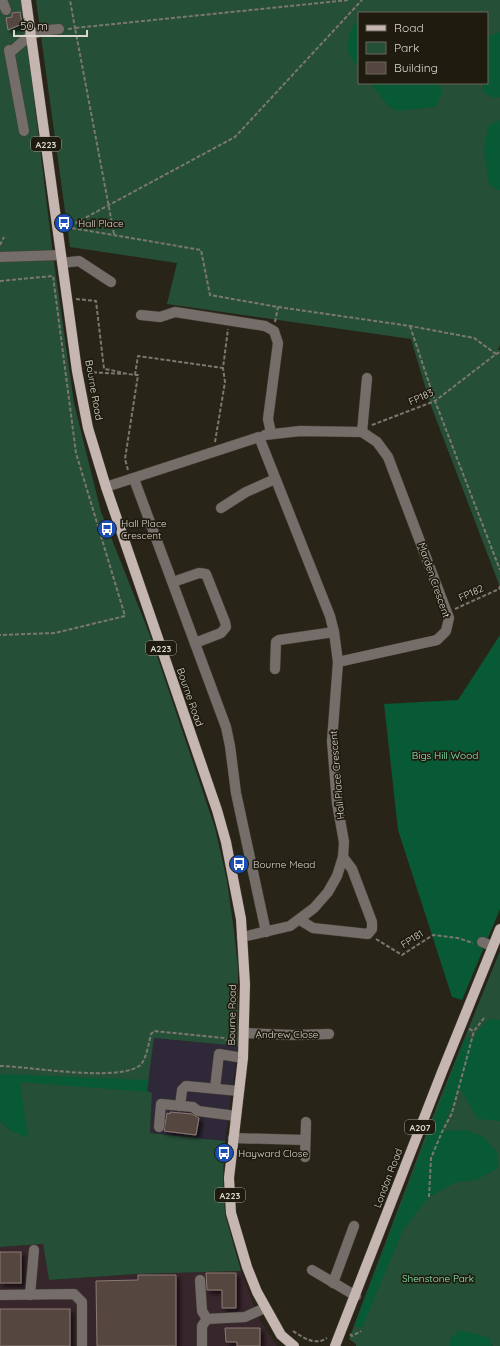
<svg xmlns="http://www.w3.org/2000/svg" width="500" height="1346" font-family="Quicksand,sans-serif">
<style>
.commercial{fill:#2f2838}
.industrial{fill:#38262d}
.green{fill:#264f38;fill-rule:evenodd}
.forest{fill:#085935}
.building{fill:#554641;stroke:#8b7a74;filter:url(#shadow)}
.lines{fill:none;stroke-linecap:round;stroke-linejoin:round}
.minor-casing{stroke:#454135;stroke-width:11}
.major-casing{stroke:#454135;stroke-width:11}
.path{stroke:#7c786e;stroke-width:2;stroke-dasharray:4 2;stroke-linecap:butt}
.minor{stroke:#746d6a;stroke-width:10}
.major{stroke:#c5b6b1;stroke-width:10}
.labels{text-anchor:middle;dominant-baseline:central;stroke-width:3.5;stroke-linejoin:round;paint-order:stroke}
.shield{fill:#1f1b0f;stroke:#a29f95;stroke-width:1}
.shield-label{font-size:9px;font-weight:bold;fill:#dad7cf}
.poi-label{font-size:10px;fill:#dad7cf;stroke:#1f1b0f;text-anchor:start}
.street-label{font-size:10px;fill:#dad7cf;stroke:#1f1b0f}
.park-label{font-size:10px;fill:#8aedb4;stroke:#1f1b0f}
</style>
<defs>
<filter id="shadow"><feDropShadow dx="3.5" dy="3.5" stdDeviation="2" flood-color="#0009"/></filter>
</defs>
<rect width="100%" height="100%" fill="#292418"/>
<polygon class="commercial" points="154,1038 238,1046 225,1141 150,1133 152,1093 147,1092"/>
<polygon class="industrial" points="43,1244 49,1280 136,1274 241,1271 258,1317 277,1346 0,1346 0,1247"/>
<g class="green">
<polygon points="0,0 22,0 53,255 74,403 101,512 151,638 215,828 227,881 234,931 238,968 238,1046 154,1038 147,1091 152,1093 150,1133 225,1141 223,1178 225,1214 241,1271 136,1274 49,1280 43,1244 0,1247 0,1121 10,1130 0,1078"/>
<path d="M36,0H500V345L498,350H500V587L430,403L411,339L167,304L177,263L70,247ZM359,13H487V83H359Z"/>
<polygon points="500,951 500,1346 493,1346 464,1334 461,1346 356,1346 356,1344 349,1339 436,1108"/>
</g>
<g class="forest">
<path d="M359,20V67C356,64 351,59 349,55C346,44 349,27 359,20Z"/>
<polygon points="500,32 500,97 494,98 484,93 483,83 487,83 487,37"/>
<polygon points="371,83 439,83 442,93 436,107 397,111 387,105"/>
<polygon points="500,120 500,191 489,185 484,150 488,126"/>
<polygon points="500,635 500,909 462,1000 452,997 398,830 384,704 458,700"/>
<polygon points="489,1019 500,1020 500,1121 478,1119 459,1087 442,1131 466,1130 484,1137 497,1153 498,1168 476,1180 456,1182 429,1197 403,1230 362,1328 354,1326 465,1038 474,1039 477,1032"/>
<polygon points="0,1074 149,1080 147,1092 20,1082 28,1138 10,1130 0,1121"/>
<polygon points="460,1330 490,1338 492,1346 450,1346 450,1339"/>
</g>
<g class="building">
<polygon points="20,12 22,24 8,30 6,18 12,17 12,13"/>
<polygon points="170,1112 192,1114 199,1118 196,1135 164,1131 167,1113 170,1114"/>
<rect x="0" y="1252" width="21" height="31"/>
<polygon points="206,1273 236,1273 236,1308 222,1308 222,1290 207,1290"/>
<polygon points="138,1275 176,1275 176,1346 97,1346 96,1281 138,1280"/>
<rect x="0" y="1309" width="70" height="37"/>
<polygon points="225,1328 260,1328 260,1346 237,1346 237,1342 226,1342"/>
</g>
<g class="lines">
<defs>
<g id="minor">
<polyline points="2,0 6,10"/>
<path d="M24,131L9,50L12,51C31,34 33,31 59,29"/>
<polyline points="0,257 61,255"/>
<polyline points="62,263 79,261 111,282"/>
<polyline points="141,315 160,317 175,312 265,326 274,331 278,343 268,419 271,433"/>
<polyline points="265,435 300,431 362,432 367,378"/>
<polyline points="134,479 226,727 230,746 236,793 266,932"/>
<polyline points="106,487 259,437 330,616 334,632 338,662 332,741 337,803 344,842 343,857 337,876 328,892 314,908 290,926 242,937"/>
<polyline points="221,508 246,492 275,479"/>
<polyline points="173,582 199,573 206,574 225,622 226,627 221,633 195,643"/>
<polyline points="338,662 437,640 446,631 449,618 388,457 377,442 362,432"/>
<polyline points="275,669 276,642 279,640 334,632"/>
<polyline points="300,920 313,928 368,934 372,929 372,922 352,869 343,857"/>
<polyline points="482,942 492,946"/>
<polyline points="244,1033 293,1035 329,1034"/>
<polyline points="215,1088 219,1054 243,1058"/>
<polyline points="180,1106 182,1090 186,1086 239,1091"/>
<polyline points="159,1127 161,1104 193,1107 198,1111 236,1116"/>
<polyline points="233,1138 305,1140"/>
<polyline points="305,1157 306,1122"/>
<polyline points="312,1270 356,1296"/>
<polyline points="200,1280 202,1311 207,1319"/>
<polyline points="333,1283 354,1226"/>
<polyline points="0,1295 74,1294 82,1302 82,1346"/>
<polyline points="30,1295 34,1250"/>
<polyline points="202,1346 202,1326 207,1319 245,1317 265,1308"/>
</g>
<g id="major">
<polyline points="26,0 77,371 88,428 106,487 217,810 226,842 241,919 245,984 243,1058 229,1178 231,1213 247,1267 257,1292 281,1335 294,1346"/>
<polyline points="335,1346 442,1072 500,929"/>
</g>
</defs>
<use href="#minor" class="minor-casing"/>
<use href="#major" class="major-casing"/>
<g class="path">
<polyline points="68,29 75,28 70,0"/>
<polyline points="70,226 235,137 362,0"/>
<polyline points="66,227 201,250 210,295 278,307 410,326 474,338 496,354"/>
<polyline points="114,234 75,28 349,0"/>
<polyline points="0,245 4,237"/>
<polyline points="0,281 53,276 76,453 125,616 55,633 0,635"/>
<path d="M76,299L96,301L104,369C115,370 124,374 135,375L138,356L223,368L228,329"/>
<polyline points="275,322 278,307"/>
<polyline points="410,326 435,401 500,570"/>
<polyline points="87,372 124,374"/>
<polyline points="372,425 435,401 496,354 500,352"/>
<polyline points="215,442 225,382 223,368"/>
<polyline points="128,470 125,459 138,375 135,375"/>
<polyline points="455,609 499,589 500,586"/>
<polyline points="376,939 402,955 433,935 458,938 473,943"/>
<polyline points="469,1029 474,1031 484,1018"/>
<path d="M0,1066C27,1066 127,1084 142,1063C147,1056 149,1042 151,1034L154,1031L224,1038L231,1044L235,1045"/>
<polyline points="429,1197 431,1158 442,1132 452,1113 474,1031"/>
<path d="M293,1331C304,1338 315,1346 327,1338"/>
<polyline points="350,1334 352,1336 361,1331"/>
</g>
<use href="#minor" class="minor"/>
<use href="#major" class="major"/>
</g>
<defs>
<symbol id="bus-disc" viewBox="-11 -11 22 22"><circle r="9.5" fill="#1a4fb4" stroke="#1f1b0f"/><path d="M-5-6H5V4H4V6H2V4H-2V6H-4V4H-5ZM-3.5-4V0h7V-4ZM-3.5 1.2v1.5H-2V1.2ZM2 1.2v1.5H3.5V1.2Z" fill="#fff"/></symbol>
</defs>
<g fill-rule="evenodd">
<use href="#bus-disc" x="53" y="212" width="22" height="22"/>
<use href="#bus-disc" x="96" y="518" width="22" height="22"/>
<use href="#bus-disc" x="228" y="853" width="22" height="22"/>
<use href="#bus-disc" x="213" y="1142" width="22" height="22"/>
</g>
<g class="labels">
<g class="shield">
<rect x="31" y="137" width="30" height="14" rx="3"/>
<rect x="146" y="641" width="30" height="14" rx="3"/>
<rect x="405" y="1120" width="30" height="14" rx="3"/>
<rect x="215" y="1188" width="30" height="14" rx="3"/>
</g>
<g class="shield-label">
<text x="46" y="144">A223</text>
<text x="161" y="648">A223</text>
<text x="420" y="1127">A207</text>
<text x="230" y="1195">A223</text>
</g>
<g class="poi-label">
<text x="78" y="223">Hall Place</text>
<text x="121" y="523">Hall Place<tspan x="121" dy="12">Crescent</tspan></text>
<text x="253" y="864">Bourne Mead</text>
<text x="238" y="1153">Hayward Close</text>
</g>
<g class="street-label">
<text transform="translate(94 390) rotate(80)">Bourne Road</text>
<text transform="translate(421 397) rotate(-24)">FP183</text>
<text transform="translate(434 580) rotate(71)">Marden Crescent</text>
<text transform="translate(471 593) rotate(-24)">FP182</text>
<text transform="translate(190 697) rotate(71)">Bourne Road</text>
<text transform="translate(337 775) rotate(-95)">Hall Place Crescent</text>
<text transform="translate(412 939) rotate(-32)">FP181</text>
<text transform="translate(232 1015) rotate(-89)">Bourne Road</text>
<text x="287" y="1034">Andrew Close</text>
<text transform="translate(388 1178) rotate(-69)">London Road</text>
</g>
<g class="park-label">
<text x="445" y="755">Bigs Hill Wood</text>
<text x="438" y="1278">Shenstone Park</text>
</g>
</g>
<rect x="358" y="12" width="130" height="72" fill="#1f1b0f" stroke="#6a665c"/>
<rect x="366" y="25" width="20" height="6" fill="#c5b6b1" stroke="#6a665c"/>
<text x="394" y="32" font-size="12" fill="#dad7cf">Road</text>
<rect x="366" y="42" width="20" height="12" fill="#264f38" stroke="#6a665c"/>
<text x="394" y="52" font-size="12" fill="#dad7cf">Park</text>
<rect x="366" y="62" width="20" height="12" fill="#554641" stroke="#6a665c"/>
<text x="394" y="72" font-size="12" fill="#dad7cf">Building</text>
<path d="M14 30v6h73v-6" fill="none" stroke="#dad7cf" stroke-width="2"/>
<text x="20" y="30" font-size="12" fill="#dad7cf" stroke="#1f1b0f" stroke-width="3" paint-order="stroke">50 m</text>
</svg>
